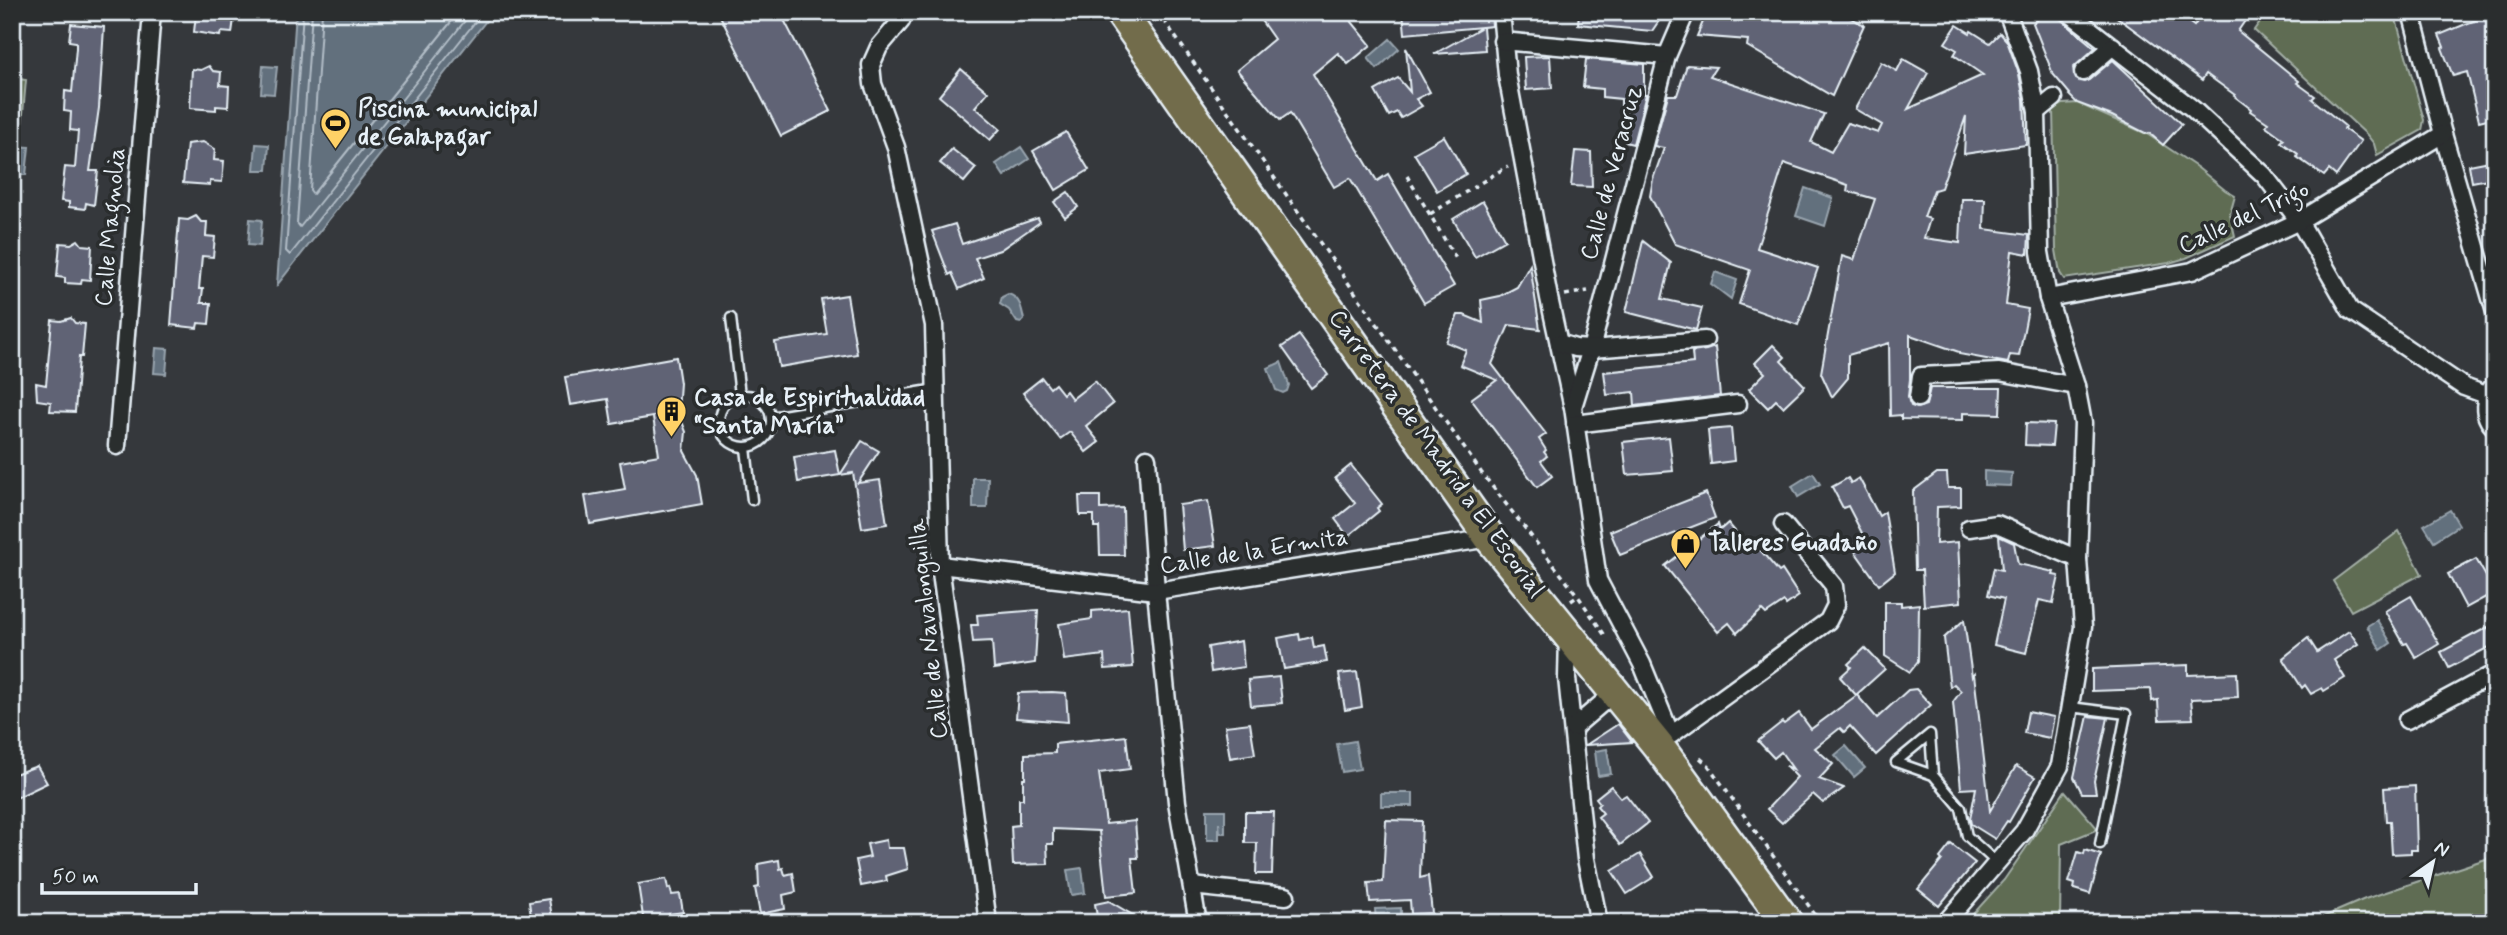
<svg xmlns="http://www.w3.org/2000/svg" width="2507" height="935" font-family="Mynerve,sans-serif">
<style>
.green{fill:#5e6c53;stroke:#a3aea6;stroke-width:2}
.water{fill:#62707d;stroke:#98a4ae;stroke-width:2}
.lines{fill:none;stroke-linecap:round;stroke-linejoin:round}
.shore{stroke:#b2bdc7;stroke-width:2}
.building{fill:#616375;stroke:#e8f1f8;stroke-width:2}
.lane-casing{stroke:#e8f1f8;stroke-width:13}
.street-casing{stroke:#e8f1f8;stroke-width:21}
.highway-casing{stroke:#e8f1f8;stroke-width:35}
.path{stroke:#e8f1f8;stroke-width:3.5;stroke-dasharray:5 5;stroke-linecap:butt}
.lane{stroke:#2a2d2e;stroke-width:8}
.street{stroke:#2a2d2e;stroke-width:16}
.highway{stroke:#726c4b;stroke-width:30}
.labels{text-anchor:middle;dominant-baseline:central;stroke-width:7;stroke-linejoin:round;paint-order:stroke}
.poi-label{font-size:24px;font-weight:bold;fill:#e8f1f8;stroke:#2a2d2e;text-anchor:start}
.street-label{font-size:24px;fill:#e8f1f8;stroke:#2a2d2e}
</style>
<rect width="100%" height="100%" fill="#35383c"/>
<filter id="ink" filterUnits="userSpaceOnUse"><feTurbulence type="fractalNoise" baseFrequency=".0143" numOctaves="2"/><feDisplacementMap in="SourceGraphic" scale="14" xChannelSelector="R" yChannelSelector="G"/><feConvolveMatrix kernelMatrix="1 2 1 2 8 2 1 2 1" color-interpolation-filters="sRGB"/></filter>
<g filter="url(#ink)">
<g class="green">
<polygon points="2267,12 2394,12 2424,120 2422,130 2377,155 2374,144 2367,135 2254,30"/>
<polygon points="12,78 26,80 21,136 12,135"/>
<polygon points="2077,103 2147,134 2198,168 2225,190 2235,196 2230,214 2235,236 2186,258 2169,263 2064,279 2060,273 2056,250 2053,109 2063,104"/>
<polygon points="2399,531 2422,574 2351,611 2333,581"/>
<polygon points="2065,791 2098,829 2061,844 2060,923 1965,923 2004,880"/>
<polygon points="2495,856 2495,923 2309,923 2365,899"/>
</g>
<g class="water">
<polygon points="296,12 493,12 277,285"/>
<polygon points="1390,39 1399,49 1377,69 1368,58"/>
<polygon points="263,66 277,67 274,94 261,93"/>
<polygon points="256,144 269,145 267,170 254,170"/>
<polygon points="15,146 29,147 26,175 12,174"/>
<polygon points="1021,147 1029,159 1004,176 996,164"/>
<polygon points="1805,188 1833,198 1825,226 1796,216"/>
<polygon points="250,219 262,220 260,246 248,245"/>
<polygon points="1715,272 1737,280 1731,299 1711,284"/>
<path d="M1008,294C1020,297 1022,309 1024,320L1021,323L1017,322L1009,310L1000,304L1002,297Z"/>
<polygon points="156,348 168,349 166,374 154,373"/>
<polygon points="1281,362 1289,385 1287,391 1283,393 1276,390 1268,368"/>
<polygon points="1984,471 2012,473 2011,486 1984,485"/>
<polygon points="1813,473 1820,484 1798,497 1792,486"/>
<polygon points="973,478 988,478 987,508 973,508"/>
<polygon points="2450,510 2459,525 2434,541 2424,525"/>
<polygon points="2377,620 2391,643 2381,650 2367,626"/>
<polygon points="1355,741 1360,769 1342,772 1337,744"/>
<polygon points="1846,746 1865,768 1854,777 1835,755"/>
<polygon points="1607,749 1611,774 1598,776 1595,751"/>
<rect x="1381" y="793" width="32" height="13"/>
<polygon points="1207,810 1225,810 1225,833 1220,833 1219,822 1219,840 1207,840"/>
<polygon points="1082,868 1085,893 1071,895 1067,870"/>
<polygon points="1401,908 1401,922 1376,923 1375,909"/>
</g>
<g class="lines">
<g class="shore">
<polyline points="303,12 286,251 290,255 483,12"/>
<polyline points="312,12 297,223 300,227 472,12"/>
<polyline points="322,12 310,190 313,194 459,12"/>
</g>
</g>
<g class="building">
<polygon points="201,12 235,12 232,33 221,32 220,36 194,32 196,14 201,14"/>
<polygon points="718,12 780,12 831,111 781,136"/>
<polygon points="1255,12 1344,12 1371,45 1348,64 1338,53 1313,74 1377,181 1388,174 1454,286 1424,303 1350,178 1334,187 1290,113 1280,120 1237,70 1274,39"/>
<polygon points="1403,12 1491,12 1492,26 1483,27 1485,50 1434,54 1482,27 1405,34"/>
<polygon points="1579,12 1665,12 1652,31 1578,24"/>
<polygon points="1707,12 1840,12 1864,25 1832,96 1747,46 1748,40 1697,36"/>
<polygon points="2048,12 2052,12 2095,48 2073,68 2076,79 2084,82 2089,80 2113,60 2182,124 2163,145 2149,133 2147,134 2112,116 2077,103 2069,95 2070,94 2053,74 2033,23"/>
<polygon points="2110,12 2175,12 2194,26 2204,12 2251,12 2238,31 2299,81 2297,83 2315,96 2312,99 2345,126 2344,129 2361,141 2336,176 2329,170 2324,176 2297,157 2298,154 2281,142 2284,139 2266,126 2268,123 2250,111 2251,109 2234,96 2235,95 2206,74 2202,80"/>
<polygon points="2495,12 2495,117 2479,121 2467,72 2453,76 2442,48 2444,47 2439,35"/>
<polygon points="71,24 104,27 99,108 90,171 98,171 94,205 86,203 85,209 69,207 69,202 61,201 65,167 75,168 78,131 70,130 71,112 64,111 65,91 72,92 76,48 76,42 69,41"/>
<polygon points="1957,25 1970,33 1971,31 1990,43 2000,33 2007,41 2019,74 2024,99 2026,145 1964,154 1966,116 1941,188 1934,190 1924,217 1930,219 1924,238 1960,243 1962,199 1985,199 1984,229 2029,235 2028,254 2012,251 2006,305 2028,309 2019,356 2010,355 2008,363 1959,354 1959,352 1910,335 1910,379 1908,397 1911,406 1917,408 1926,405 1930,388 2001,388 2000,414 1963,413 1963,420 1901,419 1901,415 1890,416 1889,343 1848,355 1848,378 1832,397 1821,373 1842,256 1854,260 1875,199 1847,191 1848,185 1784,163 1757,248 1818,268 1798,325 1739,304 1750,270 1675,244 1650,196 1653,179 1664,148 1654,146 1668,95 1677,95 1687,65 1716,67 1710,76 1824,114 1811,142 1831,152 1848,123 1878,133 1882,125 1855,109 1881,62 1897,71 1903,59 1928,73 1908,109 1983,75 1954,55 1957,50 1945,43"/>
<polygon points="1406,48 1430,92 1416,99 1422,106 1401,118 1397,112 1389,116 1375,91 1398,78 1410,92"/>
<polygon points="1550,56 1552,88 1526,90 1524,57"/>
<polygon points="1586,59 1644,64 1644,94 1646,94 1633,144 1625,142 1627,108 1621,108 1621,99 1602,97 1602,89 1583,87"/>
<polygon points="209,66 213,71 221,72 220,85 229,86 228,107 216,106 216,110 190,108 192,69 201,70"/>
<polygon points="961,69 988,92 975,107 1000,129 990,140 939,96"/>
<polygon points="1066,132 1089,170 1056,190 1033,151"/>
<polygon points="1444,136 1466,174 1437,191 1414,153"/>
<polygon points="203,142 215,149 214,160 224,161 222,182 210,181 210,185 183,183 187,144"/>
<polygon points="952,149 976,168 964,182 940,163"/>
<polygon points="1575,151 1591,152 1592,187 1571,186"/>
<polygon points="2490,161 2493,178 2472,182 2469,165"/>
<polygon points="1068,192 1078,207 1065,217 1054,202"/>
<polygon points="1483,201 1505,240 1475,257 1453,219"/>
<polygon points="196,216 201,222 207,222 206,236 215,237 213,257 202,256 199,289 203,289 201,303 211,303 209,324 198,323 197,328 171,325 179,219 188,220"/>
<polygon points="1038,218 1040,222 1000,250 975,258 984,278 959,289 952,273 949,275 932,231 955,224 962,244"/>
<polygon points="78,240 82,245 92,246 90,280 82,279 81,284 65,283 65,278 57,277 60,243 71,244"/>
<polygon points="1643,241 1671,263 1662,299 1702,308 1696,330 1626,312"/>
<polygon points="1530,265 1540,329 1509,325 1492,364 1546,434 1539,439 1546,450 1544,452 1547,456 1541,461 1552,476 1537,487 1471,399 1497,380 1460,365 1466,350 1446,342 1458,315 1464,315 1483,323 1481,300 1500,296 1517,287"/>
<polygon points="847,295 857,354 779,367 775,342 827,334 821,299"/>
<polygon points="71,318 75,323 85,324 82,357 79,357 75,412 50,411 51,402 37,400 36,383 46,385 52,320 61,321"/>
<polygon points="1299,335 1328,375 1311,388 1282,347"/>
<polygon points="1773,345 1785,357 1781,361 1805,386 1783,407 1776,400 1768,408 1749,389 1765,373 1755,363"/>
<polygon points="1715,347 1720,396 1635,406 1634,392 1607,395 1604,372 1693,363 1692,352 1706,350"/>
<polygon points="676,357 680,383 678,411 686,432 684,451 697,475 702,504 590,524 585,496 625,489 620,462 659,455 653,417 612,424 608,399 570,405 565,377"/>
<polygon points="1042,378 1050,388 1055,384 1063,394 1066,391 1072,399 1095,381 1113,404 1086,426 1099,442 1086,452 1070,432 1060,439 1023,393"/>
<polygon points="2026,423 2054,424 2052,446 2025,445"/>
<polygon points="1731,428 1734,461 1711,464 1708,430"/>
<polygon points="1669,437 1673,471 1627,475 1623,442"/>
<polygon points="862,441 879,451 858,483 880,480 887,524 862,528 853,473 840,475"/>
<polygon points="835,450 840,475 798,482 794,457"/>
<polygon points="1351,465 1382,504 1377,508 1379,511 1348,536 1335,519 1355,503 1335,478"/>
<polygon points="1937,473 1947,473 1948,488 1961,488 1961,506 1937,507 1936,544 1958,542 1961,602 1924,606 1922,570 1915,570 1913,491"/>
<polygon points="1848,478 1851,483 1859,478 1879,516 1885,512 1895,572 1879,585 1851,546 1864,537 1848,506 1843,508 1832,487"/>
<polygon points="1706,493 1715,518 1620,555 1610,531"/>
<polygon points="1079,496 1100,496 1100,509 1123,508 1124,555 1100,555 1099,527 1094,527 1094,515 1080,515"/>
<polygon points="1208,501 1215,546 1183,550 1179,505"/>
<polygon points="1728,523 1744,542 1749,537 1779,572 1782,570 1799,596 1786,605 1784,602 1766,614 1762,610 1737,633 1729,623 1718,632 1665,566 1718,524 1720,530"/>
<polygon points="1999,536 2014,543 2018,564 2054,572 2053,575 2059,576 2053,603 2039,600 2026,653 1994,645 2004,599 1988,595 1994,568 2002,570"/>
<polygon points="2476,559 2495,592 2466,608 2448,574"/>
<polygon points="2411,596 2439,644 2416,658 2407,643 2404,644 2385,611"/>
<polygon points="1885,602 1901,602 1901,606 1919,604 1918,662 1910,672 1885,656"/>
<polygon points="1128,608 1133,667 1105,669 1104,655 1064,660 1059,624 1092,619 1092,611"/>
<polygon points="1038,610 1035,663 994,669 992,641 973,642 971,625 978,625 977,615"/>
<polygon points="1964,620 1972,677 1974,674 1990,811 2016,766 2035,777 2009,822 2007,821 1995,839 1971,824 1970,819 1976,788 1961,789 1953,702 1961,691 1954,684 1950,687 1944,638"/>
<polygon points="2488,627 2495,644 2449,668 2441,652"/>
<polygon points="2349,631 2358,644 2334,660 2345,678 2324,691 2322,688 2311,694 2305,685 2302,688 2283,658 2308,638 2317,652"/>
<polygon points="1299,634 1300,640 1312,637 1314,648 1324,646 1327,662 1284,669 1278,638"/>
<polygon points="1241,641 1244,667 1211,672 1208,647"/>
<polygon points="1865,648 1885,669 1856,695 1840,677 1851,667 1848,664"/>
<polygon points="2188,665 2188,675 2237,673 2238,697 2191,699 2193,719 2159,720 2158,700 2152,701 2151,689 2092,691 2092,669"/>
<polygon points="1357,672 1362,707 1345,710 1339,674"/>
<polygon points="1279,677 1282,703 1251,706 1248,680"/>
<polygon points="1916,689 1931,705 1876,755 1850,726 1844,732 1840,728 1815,748 1833,764 1819,779 1844,788 1823,803 1813,794 1782,823 1767,809 1797,777 1786,766 1793,769 1781,752 1774,758 1758,741 1782,722 1784,724 1799,713 1811,729 1857,695 1877,718 1908,690"/>
<polygon points="1052,692 1066,693 1068,722 1016,718 1018,693"/>
<polygon points="2028,712 2054,717 2050,738 2024,733"/>
<polygon points="2088,716 2108,718 2094,781 2096,793 2082,793 2074,777"/>
<polygon points="1250,723 1255,754 1230,758 1225,726"/>
<polygon points="1618,724 1632,742 1586,745"/>
<polygon points="1126,736 1130,769 1099,773 1106,824 1135,821 1138,858 1132,858 1136,893 1106,896 1099,831 1053,829 1053,844 1047,844 1048,864 1013,865 1011,826 1019,825 1019,799 1023,799 1023,778 1025,778 1025,754 1055,753 1055,744"/>
<polygon points="37,766 47,783 12,800 12,775"/>
<polygon points="1611,786 1621,798 1626,795 1648,823 1620,845 1598,817 1603,813 1597,806 1600,803 1596,798"/>
<polygon points="2415,786 2417,850 2411,850 2411,853 2392,854 2390,821 2386,821 2384,788"/>
<polygon points="1245,812 1274,812 1272,874 1256,874 1257,843 1245,843"/>
<polygon points="1386,820 1422,821 1420,878 1428,876 1432,913 1411,914 1410,900 1370,902 1368,883 1383,882"/>
<polygon points="886,840 887,848 904,848 908,869 886,876 887,881 861,886 856,860 870,857 867,844"/>
<polygon points="1951,844 1975,863 1939,906 1918,889 1942,860 1940,858"/>
<polygon points="2085,850 2101,855 2090,894 2074,889 2075,884 2069,882 2078,852 2084,854"/>
<polygon points="1640,854 1654,877 1627,894 1612,871"/>
<polygon points="779,860 780,869 783,868 785,875 793,873 796,892 783,895 785,909 760,914 755,888 759,887 758,864"/>
<polygon points="666,879 668,889 670,888 672,895 680,894 683,912 669,914 671,923 644,923 638,884"/>
<polygon points="549,899 553,923 532,923 529,902"/>
<polygon points="1109,901 1146,923 1098,923 1095,904"/>
</g>
<g class="lines">
<defs>
<g id="lane">
<polyline points="731,318 740,395"/>
<circle cx="745" cy="421" r="26"/>
<polyline points="771,417 936,389"/>
<polyline points="746,448 752,500"/>
<polyline points="2070,707 2126,714 2100,844"/>
<polyline points="1933,775 1896,762 1930,734 1933,775 1961,808 1967,836 1997,863"/>
</g>
<g id="street">
<polyline points="905,12 901,21 879,47 871,65 873,84 896,147 934,325 940,565 988,923"/>
<polyline points="1501,12 1507,75 1549,298 1572,404"/>
<polyline points="1686,12 1667,56 1591,349 1573,407 1598,580 1642,664 1671,735 1828,621 1836,605 1834,586 1783,524"/>
<polyline points="2068,12 2193,109 2264,175 2299,221 2350,310 2464,387 2486,395"/>
<polyline points="2411,12 2443,134 2495,312"/>
<polyline points="1502,41 1667,56"/>
<polyline points="2083,72 2113,46"/>
<polyline points="2037,112 2054,98"/>
<polyline points="2048,298 2192,271 2299,221 2443,134"/>
<polyline points="1559,343 1575,348 1591,349 1705,340"/>
<path d="M2495,384C2483,396 2481,416 2495,428"/>
<polyline points="1918,398 1921,376 1999,372 2076,386"/>
<polyline points="1575,424 1738,404"/>
<polyline points="117,446 152,12"/>
<polyline points="1147,458 1156,591 1177,802 1198,923"/>
<polyline points="1969,528 1997,524 2078,559"/>
<polyline points="940,565 1156,591 1490,538"/>
<polyline points="1568,636 1567,678 1586,859 1599,923"/>
<polyline points="2407,720 2495,673"/>
<polyline points="1573,728 1614,693"/>
<polyline points="1192,886 1286,896"/>
<polyline points="1945,923 2024,831 2060,766 2083,627 2078,559 2083,423 2076,386 2048,298 2040,252 2037,112 2029,71 2007,12"/>
</g>
<polyline id="highway" points="1120,12 1490,538 1659,747 1787,923"/>
</defs>
<use href="#lane" class="lane-casing"/>
<use href="#street" class="street-casing"/>
<use href="#highway" class="highway-casing"/>
<g class="path">
<polyline points="1158,12 1481,472 1578,596"/>
<polyline points="1407,176 1458,262"/>
<polyline points="1430,214 1508,166"/>
<polyline points="1565,295 1588,291"/>
<polyline points="1571,601 1578,596 1606,637"/>
<polyline points="1700,758 1708,765 1821,923"/>
</g>
<use href="#lane" class="lane"/>
<use href="#street" class="street"/>
<use href="#highway" class="highway"/>
</g>
</g>
<defs>
<symbol id="stadium-pin" viewBox="-11 -11 22 30"><path d="M0 17L-7.5 6A9.5 9.5 0 1 1 7.5 6Z" fill="#ffd166" stroke="#2a2d2e"/><path d="M0-5a6.5 5 0 1 0 0 10a6.5 5 0 1 0 0-10ZM-3.5-1.8h7v3.6h-7Z" fill="#111"/></symbol>
<symbol id="building-pin" viewBox="-11 -11 22 30"><path d="M0 17L-7.5 6A9.5 9.5 0 1 1 7.5 6Z" fill="#ffd166" stroke="#2a2d2e"/><path d="M-4-6H4V6H1V3H-1V6H-4ZM-2.5-4.3h1.7v1.8h-1.7ZM.8-4.3h1.7v1.8H.8ZM-2.5-1h1.7V.8h-1.7ZM.8-1h1.7V.8H.8Z" fill="#111"/></symbol>
<symbol id="shop-pin" viewBox="-11 -11 22 30"><path d="M0 17L-7.5 6A9.5 9.5 0 1 1 7.5 6Z" fill="#ffd166" stroke="#2a2d2e"/><path d="M-5-2.5h2.3a2.7 3.5 0 0 1 5.4 0H5L5.5 6h-11ZM-1.5-2.5h3a1.5 2.3 0 0 0-3 0Z" fill="#111"/></symbol>
</defs>
<g fill-rule="evenodd">
<use href="#stadium-pin" x="318" y="106" width="35" height="47"/>
<use href="#building-pin" x="654" y="394" width="35" height="47"/>
<use href="#shop-pin" x="1668" y="526" width="35" height="47"/>
</g>
<g class="labels">
<g class="poi-label">
<text x="358" y="109">Piscina municipal<tspan x="358" dy="28">de Galapagar</tspan></text>
<text x="694" y="398">Casa de Espiritualidad<tspan x="694" dy="28">“Santa María”</tspan></text>
<text x="1708" y="543">Talleres Guadaño</text>
</g>
<g class="street-label">
<text transform="translate(1612 173) rotate(-75)">Calle de Veracruz</text>
<text transform="translate(2244 218) rotate(-25)">Calle del Trigo</text>
<text transform="translate(111 227) rotate(-85)">Calle Magnolia</text>
<text transform="translate(1436 454) rotate(54)">Carretera de Madrid a El Escorial</text>
<text transform="translate(1254 552) rotate(-9)">Calle de la Ermita</text>
<text transform="translate(929 629) rotate(-96)">Calle de Navalonguilla</text>
</g>
</g>
<rect width="2507" height="935" fill="none" stroke="#2a2d2e" stroke-width="42"/>
<rect x="21" y="21" width="2465" height="893" fill="none" stroke="#e8f1f8" stroke-width="2.5" filter="url(#ink)"/>
<g transform="translate(2433 862) rotate(34)" stroke="#2a2d2e" stroke-width="5" paint-order="stroke">
<path d="M0-5L12 26L0 18L-12 26Z" fill="#e8f1f8"/>
<text y="-10" font-size="19" font-weight="bold" text-anchor="middle" fill="#e8f1f8">N</text>
</g>
<path d="M42 883v10h154v-10" fill="none" stroke="#e8f1f8" stroke-width="3.5"/>
<text x="52" y="883" font-size="21" fill="#e8f1f8" stroke="#2a2d2e" stroke-width="5" paint-order="stroke">50 m</text>
</svg>
